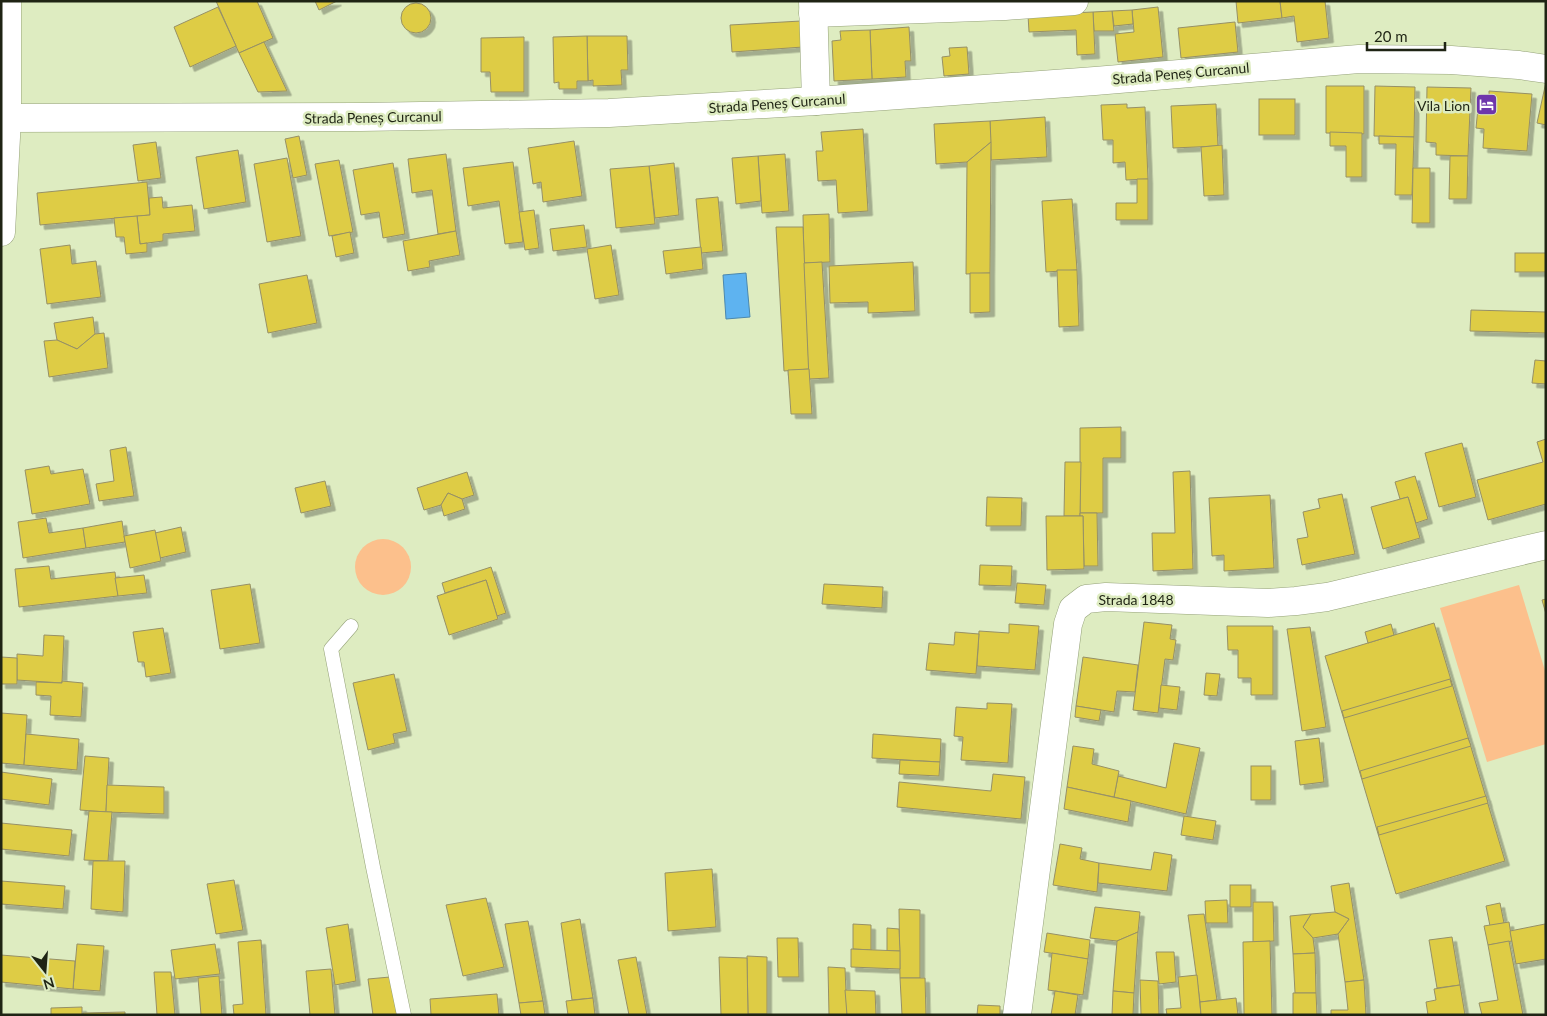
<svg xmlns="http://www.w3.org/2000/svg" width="1547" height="1016" font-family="Lato,sans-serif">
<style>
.green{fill:#fcc08c}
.water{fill:#5eb3f0;stroke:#4b88ae}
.building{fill:#decc45;stroke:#969066;filter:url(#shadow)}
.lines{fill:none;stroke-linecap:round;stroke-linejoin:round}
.service-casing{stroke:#95a279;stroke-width:15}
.minor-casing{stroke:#95a279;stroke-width:29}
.secondary-casing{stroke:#95a279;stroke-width:29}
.service{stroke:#fff;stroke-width:14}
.minor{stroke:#fff;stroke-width:28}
.secondary{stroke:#fff;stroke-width:28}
.labels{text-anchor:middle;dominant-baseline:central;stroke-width:5;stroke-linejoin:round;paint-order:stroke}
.street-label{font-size:14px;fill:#1f2414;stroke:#deecc1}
.poi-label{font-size:14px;fill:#1f2414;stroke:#deecc1;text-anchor:end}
</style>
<defs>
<filter id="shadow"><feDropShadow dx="4.5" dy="4.5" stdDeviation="0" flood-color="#0004"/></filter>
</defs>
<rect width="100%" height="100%" fill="#deecc1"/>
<g class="green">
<circle cx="383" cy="567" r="28"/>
<polygon points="1519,585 1546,674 1546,744 1487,762 1440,608"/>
</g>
<polygon class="water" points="746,273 750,317 726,319 723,275"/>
<g class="building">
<polygon points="216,1 257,1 273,38 239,53"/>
<polygon points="315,1 337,1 319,10"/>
<polygon points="1236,1 1280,1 1282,18 1238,23"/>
<polygon points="1280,1 1325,1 1329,38 1297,42 1294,16 1282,18"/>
<circle cx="416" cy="18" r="15"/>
<polygon points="218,7 236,46 190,67 174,27"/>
<polygon points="1158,7 1163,57 1118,62 1115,34 1134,32 1132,10"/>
<polygon points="1132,10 1133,24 1114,26 1112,11"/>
<polygon points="1112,11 1114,31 1094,31 1093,12"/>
<polygon points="1093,12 1095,54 1077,55 1076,30 1029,32 1028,15"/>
<polygon points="801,21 803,47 732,52 730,25"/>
<polygon points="1235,22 1238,52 1181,58 1178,28"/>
<polygon points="909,27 911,61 905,61 906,77 872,79 870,30"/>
<polygon points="870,30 872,79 834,81 832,41 841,40 840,31"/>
<polygon points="587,36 627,36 628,70 621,70 622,85 593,86 593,80 588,81"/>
<polygon points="587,36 588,81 577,81 577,89 559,89 559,82 554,83 553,37"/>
<polygon points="524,37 524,92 491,92 490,72 481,72 481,38"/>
<polygon points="264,42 287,91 258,92 239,53"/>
<polygon points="967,47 969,74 944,76 942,57 950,56 949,48"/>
<polygon points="1546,82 1546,125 1537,123"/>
<polygon points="1326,86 1364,86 1364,134 1326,133"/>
<polygon points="1375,86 1415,87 1414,137 1374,136"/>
<polygon points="1427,87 1471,88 1468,156 1436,155 1436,143 1426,142"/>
<polygon points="1489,91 1532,94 1527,151 1483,148 1484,129 1476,128 1479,97 1489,98"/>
<rect x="1259" y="99" width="36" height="36"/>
<polygon points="1127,104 1127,108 1145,107 1148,179 1126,180 1125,162 1113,163 1113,140 1103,140 1101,105"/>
<polygon points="1216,104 1218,146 1173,148 1171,106"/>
<polygon points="1045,117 1047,157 991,160 990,121"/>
<polygon points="990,121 991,142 967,162 936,164 934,124"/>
<polygon points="863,129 868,211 838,213 836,180 818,181 816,151 823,151 821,132"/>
<polygon points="1330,132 1362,133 1362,177 1346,177 1346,146 1330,146"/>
<polygon points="299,136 307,175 293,178 285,139"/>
<polygon points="1379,136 1414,137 1412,195 1395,195 1396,144 1379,144"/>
<polygon points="574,141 582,196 543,202 541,182 533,184 528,148"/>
<polygon points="156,142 161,178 138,181 133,145"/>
<polygon points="991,142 990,273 966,274 967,162"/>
<polygon points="1222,145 1224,195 1204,196 1201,147"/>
<polygon points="238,150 246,202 204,209 196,157"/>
<polygon points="446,154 456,231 438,234 432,190 412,193 408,159"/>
<polygon points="785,154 789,211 762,213 758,156"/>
<polygon points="758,156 761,201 736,204 732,158"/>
<polygon points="1450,156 1468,156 1467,199 1449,199"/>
<polygon points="287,158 301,236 267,242 254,164"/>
<polygon points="339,160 353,232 329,236 315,164"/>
<polygon points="513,162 523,242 505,244 499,201 468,206 463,168"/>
<polygon points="393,163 405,234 383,238 379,212 361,215 353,170"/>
<polygon points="674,163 679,215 655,218 649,166"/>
<polygon points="649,166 655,224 616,228 610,169"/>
<polygon points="1413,168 1430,168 1430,223 1412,223"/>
<polygon points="1137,179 1148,179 1148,220 1116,220 1116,203 1137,203"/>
<polygon points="147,182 150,215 40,225 37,193"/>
<polygon points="162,197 163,208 192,205 195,231 163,234 163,241 140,244 137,216 150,215 149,198"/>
<polygon points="718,197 723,251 701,253 696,199"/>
<polygon points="1072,199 1077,270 1046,272 1042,201"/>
<polygon points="534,210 539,248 525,250 519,212"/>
<polygon points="829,214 830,262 804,263 803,215"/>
<polygon points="137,216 140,244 147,243 147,252 126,254 124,237 116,237 114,218"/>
<polygon points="584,225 587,247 553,251 550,229"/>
<polygon points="776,227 803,227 809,369 784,371"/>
<polygon points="456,231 460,255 429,261 430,267 408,271 403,241"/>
<polygon points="350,232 354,253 336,257 332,236"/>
<polygon points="70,245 72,264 96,261 101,297 47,304 40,249"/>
<polygon points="611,245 619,295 595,299 587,249"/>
<polygon points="701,247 703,269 666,274 663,251"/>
<rect x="1515" y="253" width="31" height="19"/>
<polygon points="822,262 829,378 809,379 804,263"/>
<polygon points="913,262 915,311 868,313 868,302 830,303 829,266"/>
<polygon points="1057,270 1077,270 1079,326 1059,327"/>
<polygon points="970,273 990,273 990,312 970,313"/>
<polygon points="307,275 317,323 268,333 259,284"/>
<polygon points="1471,310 1546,312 1546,333 1470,331"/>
<polygon points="93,317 95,334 77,349 57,340 54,323"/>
<polygon points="104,333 108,368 49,377 44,341 57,340 77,349 95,334"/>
<polygon points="1535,360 1546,361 1546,384 1532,383"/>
<polygon points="809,369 812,414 791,414 788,370"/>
<polygon points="1121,427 1121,458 1103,458 1103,513 1080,513 1080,428"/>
<polygon points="1546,439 1546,504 1488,520 1477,480 1543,462 1537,442"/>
<polygon points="1462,443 1476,497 1439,507 1425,453"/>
<polygon points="126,447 134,496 99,501 96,484 114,481 110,450"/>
<polygon points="1065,462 1081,462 1080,516 1064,516"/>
<polygon points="49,466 51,474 83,469 90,504 32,514 25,470"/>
<polygon points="1190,471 1193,569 1153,571 1152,533 1175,533 1173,472"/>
<polygon points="467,472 474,495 462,499 448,493 441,505 424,510 417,488"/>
<polygon points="1415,476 1428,519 1416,523 1408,497 1400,499 1395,482"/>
<polygon points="325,481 331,506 301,513 295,488"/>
<polygon points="448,493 462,499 465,509 444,516 441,505"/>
<polygon points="1342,494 1355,554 1302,565 1297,539 1308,537 1303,512 1320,508 1318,499"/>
<polygon points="1270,495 1274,568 1224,571 1224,555 1212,556 1209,498"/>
<polygon points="987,497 1022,498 1021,526 986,526"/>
<polygon points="1408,497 1420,538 1383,549 1371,507"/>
<polygon points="1080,513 1097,513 1098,566 1084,566 1083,516 1080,516"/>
<polygon points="1046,516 1083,516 1084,569 1047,570"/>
<polygon points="46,518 49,533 83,528 86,548 23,558 18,522"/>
<polygon points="122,521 125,542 86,548 83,528"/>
<polygon points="181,527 186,552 160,558 155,533"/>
<polygon points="155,530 161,561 130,568 124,536"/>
<polygon points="980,565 1012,566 1011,586 979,585"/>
<polygon points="49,566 51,579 115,572 118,596 19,607 15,569"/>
<polygon points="491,567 506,613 497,616 486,580 445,593 442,583"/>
<polygon points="144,575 147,593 118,596 115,578"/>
<polygon points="486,580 498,619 449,635 437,596"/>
<polygon points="1017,583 1046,585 1044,605 1015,603"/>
<polygon points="250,584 260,643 220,649 211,590"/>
<polygon points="824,584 883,587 882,608 822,604"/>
<polygon points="1546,599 1546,614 1542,600"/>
<polygon points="1144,622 1172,625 1170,639 1176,640 1173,660 1165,659 1158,713 1133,710"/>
<polygon points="1434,623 1505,861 1396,894 1325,656"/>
<polygon points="1009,624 1039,626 1035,670 977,666 979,631 1009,633"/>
<polygon points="1391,624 1394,635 1368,643 1365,632"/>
<polygon points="1227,626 1273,626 1273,695 1251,695 1251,678 1238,678 1238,650 1228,650"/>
<polygon points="1310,627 1326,727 1302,731 1287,629"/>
<polygon points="163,628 171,673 146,677 144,662 138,662 133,632"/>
<polygon points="955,632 979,634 976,674 926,670 929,643 954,645"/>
<polygon points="44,635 64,636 62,683 17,680 17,654 43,656"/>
<polygon points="1,657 17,658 17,684 1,684"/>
<polygon points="1083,657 1138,665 1135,692 1117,691 1114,712 1076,706"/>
<polygon points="1206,673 1220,674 1217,696 1204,695"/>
<polygon points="394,674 407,731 393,734 395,743 368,750 353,683"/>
<polygon points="1450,679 1452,686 1344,718 1342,711"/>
<polygon points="62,681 83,683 81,717 50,715 51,696 36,695 36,682 62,683"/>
<polygon points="1161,685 1180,687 1177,710 1159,708"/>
<polygon points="987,703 1012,704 1008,763 961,760 963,737 954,736 956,707 987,709"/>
<polygon points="1076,706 1101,710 1099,721 1075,717"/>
<polygon points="1,713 27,715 24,765 1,763"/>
<polygon points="26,734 79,739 77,770 24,765"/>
<polygon points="873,734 941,739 940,762 872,758"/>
<polygon points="1319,738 1324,782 1300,785 1295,741"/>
<polygon points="1468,738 1471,746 1362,779 1360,771"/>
<polygon points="1174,743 1200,748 1186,814 1114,797 1118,776 1166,788"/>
<polygon points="1073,746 1094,749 1092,764 1119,771 1114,797 1067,787"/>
<polygon points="85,756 109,758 106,812 80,810"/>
<polygon points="900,760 940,762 939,776 899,774"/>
<rect x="1251" y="766" width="20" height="34"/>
<polygon points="1,772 52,779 49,805 1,799"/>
<polygon points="993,774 1025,777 1021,819 897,807 899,782 991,791"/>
<polygon points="107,785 164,787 164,814 106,812"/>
<polygon points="1067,787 1131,801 1128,822 1064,809"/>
<polygon points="1486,796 1488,803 1379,835 1377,827"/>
<polygon points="89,811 112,812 108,861 84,860"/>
<polygon points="1184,816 1216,821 1213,840 1181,835"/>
<polygon points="1,823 72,830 69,856 1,849"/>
<polygon points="1060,844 1082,848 1080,859 1099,863 1097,892 1053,885"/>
<polygon points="1154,852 1172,855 1167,891 1098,883 1099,863 1151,870"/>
<polygon points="93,861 125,861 123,912 91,909"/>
<polygon points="712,869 716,927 668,931 665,873"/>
<polygon points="234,880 243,930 216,934 207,884"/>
<polygon points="1,881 65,886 63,909 1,904"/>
<polygon points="1349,883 1364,980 1345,982 1338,934 1349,919 1335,912 1331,886"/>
<rect x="1230" y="885" width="21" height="22"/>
<polygon points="486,898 504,967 463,976 446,905"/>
<polygon points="1227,900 1228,923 1206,923 1205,901"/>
<polygon points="1253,902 1273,902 1274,941 1253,942"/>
<polygon points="1500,903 1504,923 1490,926 1486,906"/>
<polygon points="1095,907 1140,912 1138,932 1117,941 1090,938"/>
<polygon points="899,909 920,910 920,978 900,978"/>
<polygon points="1335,912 1349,919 1338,934 1313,938 1303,927 1311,914"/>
<polygon points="1204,914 1217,1000 1200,1002 1188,915"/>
<polygon points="1311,914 1303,927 1313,938 1315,953 1293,954 1290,916"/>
<polygon points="580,919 593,998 572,1000 561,923"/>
<polygon points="528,921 543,1001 519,1003 505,924"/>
<polygon points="1509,922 1512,941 1488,945 1484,926"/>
<polygon points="348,924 356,981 335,985 326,928"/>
<polygon points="853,924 871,925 871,950 853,949"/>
<polygon points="1545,924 1546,959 1516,964 1510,931"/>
<polygon points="887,928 899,929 900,951 887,951"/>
<polygon points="1138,932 1134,993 1113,991 1117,941"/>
<polygon points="1047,933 1090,940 1088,959 1044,952"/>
<polygon points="1452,937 1460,985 1437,988 1429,940"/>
<polygon points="777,938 798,938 799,977 778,977"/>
<polygon points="261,940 266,1015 234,1015 233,1005 243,1004 238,942"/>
<polygon points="1270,941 1272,1015 1244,1015 1243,942"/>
<polygon points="1509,941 1523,1015 1482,1015 1479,1003 1498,1000 1488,945"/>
<polygon points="77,944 104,946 100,991 73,989"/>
<polygon points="215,944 220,974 175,979 171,950"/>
<polygon points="851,949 900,951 900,969 851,967"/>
<polygon points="1156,952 1174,952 1176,982 1159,984"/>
<polygon points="1052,953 1088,959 1083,995 1048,990"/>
<polygon points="1315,953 1316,993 1295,993 1293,954"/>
<polygon points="1,955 75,961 73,989 1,982"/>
<polygon points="747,956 767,957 767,1014 748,1014"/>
<polygon points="636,957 647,1015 629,1015 618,960"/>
<polygon points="719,957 747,958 748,1015 721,1015"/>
<polygon points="828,967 845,968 847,1015 829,1015"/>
<polygon points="331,969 335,1015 310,1015 306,971"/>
<polygon points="154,972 171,972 175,1015 157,1015"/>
<polygon points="1197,975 1201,1015 1167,1015 1166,1009 1181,1008 1178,977"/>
<polygon points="219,976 222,1015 201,1015 198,978"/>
<polygon points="390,977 397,1015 373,1015 368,979"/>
<polygon points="900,978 925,978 926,1015 902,1015"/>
<polygon points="1140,980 1158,981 1159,1015 1141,1015"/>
<polygon points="1364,980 1366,1015 1331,1015 1331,1010 1348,1010 1345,982"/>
<polygon points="1460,985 1465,1015 1428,1015 1426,1002 1436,1000 1434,989"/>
<polygon points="845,990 875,991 876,1015 847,1015"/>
<polygon points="1055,991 1078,995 1075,1015 1051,1015"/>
<polygon points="1113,991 1134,993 1133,1015 1112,1015"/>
<polygon points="1293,993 1316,993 1317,1015 1293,1015"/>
<polygon points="497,994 499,1015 431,1015 430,999"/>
<polygon points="593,998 595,1015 568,1015 566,1001"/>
<polygon points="1236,998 1238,1015 1201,1015 1200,1002"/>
<polygon points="543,1001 545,1015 521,1015 519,1003"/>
<polygon points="978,1005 1000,1006 1000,1015 977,1015"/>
<polygon points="82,1007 82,1015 51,1015 51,1008"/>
<polygon points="125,1012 125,1015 83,1015 83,1013"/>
</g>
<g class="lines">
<defs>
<polyline id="service" points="351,626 331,649 373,867 404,1015"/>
<g id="minor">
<polyline points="813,1 816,101"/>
<polyline points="813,13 1005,6 1074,1"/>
<polyline points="7,118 361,117 609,113 816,101 1095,81 1359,59 1451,60 1519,65 1546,69"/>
<polyline points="1017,1015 1068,624 1073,609 1086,599 1106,597 1268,603 1296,601 1327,597 1546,545"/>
</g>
<polyline id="secondary" points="1,232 7,118 7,1"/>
</defs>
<use href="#service" class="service-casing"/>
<use href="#minor" class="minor-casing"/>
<use href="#secondary" class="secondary-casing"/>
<use href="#service" class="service"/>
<use href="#minor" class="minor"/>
<use href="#secondary" class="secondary"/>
</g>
<defs>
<symbol id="hotel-square" viewBox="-11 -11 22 22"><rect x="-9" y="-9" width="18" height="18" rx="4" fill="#6e36ac" stroke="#deecc1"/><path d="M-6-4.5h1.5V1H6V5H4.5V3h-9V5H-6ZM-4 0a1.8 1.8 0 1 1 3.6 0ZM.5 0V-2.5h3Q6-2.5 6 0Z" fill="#fff"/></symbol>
</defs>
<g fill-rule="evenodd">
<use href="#hotel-square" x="1474" y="92" width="25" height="25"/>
</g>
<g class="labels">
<g class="street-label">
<text transform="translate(1181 73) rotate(-5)">Strada Peneș Curcanul</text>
<text transform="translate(777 103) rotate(-4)">Strada Peneș Curcanul</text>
<text transform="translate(373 117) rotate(-1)">Strada Peneș Curcanul</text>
<text x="1136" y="599">Strada 1848</text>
</g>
<g class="poi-label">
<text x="1470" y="105">Vila Lion</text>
</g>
</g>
<rect width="1547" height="1016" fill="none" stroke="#1f2414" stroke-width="5"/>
<g transform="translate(45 971) rotate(163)" stroke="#deecc1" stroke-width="4" paint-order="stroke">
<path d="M0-4L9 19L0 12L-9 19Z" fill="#1f2414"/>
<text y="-8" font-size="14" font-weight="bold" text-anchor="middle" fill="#1f2414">N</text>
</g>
<path d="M1367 42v8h78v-8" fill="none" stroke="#1f2414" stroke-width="2.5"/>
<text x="1374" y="42" font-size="15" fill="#1f2414" stroke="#deecc1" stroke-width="4" paint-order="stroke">20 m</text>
</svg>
